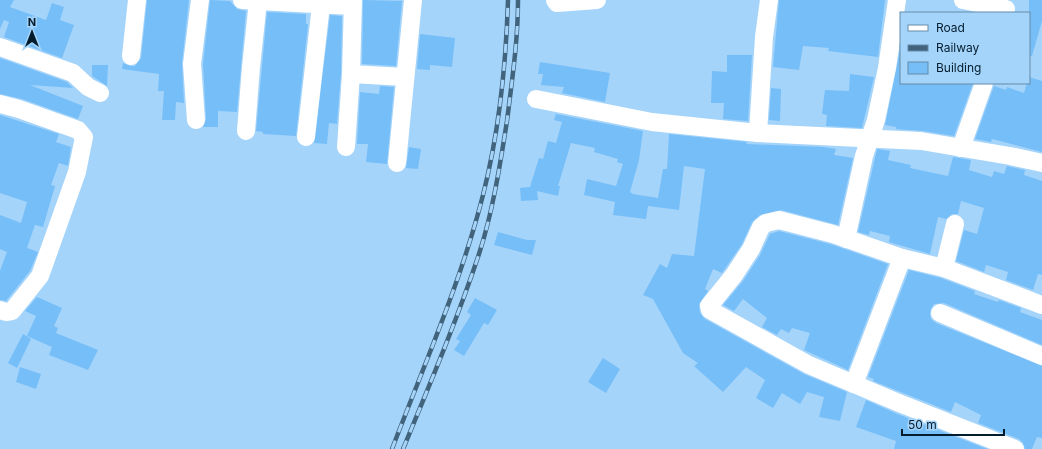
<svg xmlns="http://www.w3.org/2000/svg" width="1042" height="449" font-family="Inter,sans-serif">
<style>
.building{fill:#76bef7}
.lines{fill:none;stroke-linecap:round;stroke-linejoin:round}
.minor{stroke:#fff;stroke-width:18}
.rail-casing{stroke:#41637c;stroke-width:4.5}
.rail{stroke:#a5d4fb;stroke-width:3;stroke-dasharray:9;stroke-linecap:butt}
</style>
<rect width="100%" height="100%" fill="#a5d4fb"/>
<g class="building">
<polygon points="0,0 14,0 10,7 46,20 52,3 64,7 60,20 74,25 62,58 4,37 9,22 4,20 0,29"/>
<polygon points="147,0 189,0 182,63 184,103 176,102 175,120 162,120 164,91 158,91 159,74 122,69 123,63 130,66 135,66 141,58"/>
<polygon points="210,0 230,1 237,9 246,11 237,112 218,111 218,127 203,127 206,119 203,64"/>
<polygon points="363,0 402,1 396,66 362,64"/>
<polygon points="779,0 885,0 878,57 828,51 829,48 803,46 799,70 773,67"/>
<polygon points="1029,0 1042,0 1042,21 1032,56 1029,55"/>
<polygon points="267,12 306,14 306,24 308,24 296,136 263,134 263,132 256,131"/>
<polygon points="330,15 342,16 341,74 337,124 329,123 327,144 314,143"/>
<polygon points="420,34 455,38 452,67 430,65 430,70 417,69"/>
<polygon points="901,45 901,83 973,83 954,136 923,131 896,129 896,127 885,125"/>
<polygon points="727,55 752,55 748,121 723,119 724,103 711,103 712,71 727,72"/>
<polygon points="0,58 67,82 73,88 30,85 83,106 78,119 22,99 0,94"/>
<polygon points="540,62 610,73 605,102 562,93 564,87 541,85 543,74 538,74"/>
<polygon points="92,65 108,65 107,86 92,76"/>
<polygon points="850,74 874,77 862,128 826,126 827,115 822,114 825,90 849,91"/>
<polygon points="1029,77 1042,81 1042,152 992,139 991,142 975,139 994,86 1006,90 1007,87 1024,93 1027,83 1029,83"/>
<polygon points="380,86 394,87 387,164 366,162 368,144 357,144 360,92 379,94"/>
<polygon points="771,88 781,89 780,121 769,120"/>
<polygon points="556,114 643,131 639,160 630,192 633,194 658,198 663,169 667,169 669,134 747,142 746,144 823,147 836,149 834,155 853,158 838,225 781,210 760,215 752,222 742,244 722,273 713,269 705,289 708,291 699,304 700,313 705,319 804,374 847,392 840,421 819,417 824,397 807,392 800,404 782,393 773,408 756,398 765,380 746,367 723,392 694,366 698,363 683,353 653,299 643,295 660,264 667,268 672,254 694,256 705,169 684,166 679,210 648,206 646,219 613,215 615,202 584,195 587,179 616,186 623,164 617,162 618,159 594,152 595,148 571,143 558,186 560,186 558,196 537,191 538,200 521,201 520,188 530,187 539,158 543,159 548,141 556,143 562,122 554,120"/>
<polygon points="0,115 59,134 56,142 71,147 68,166 59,163 51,185 55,186 43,227 35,225 27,248 38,252 30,271 6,301 0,300 0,271 7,252 0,249 0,215 21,223 27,202 0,193"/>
<polygon points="409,147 421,149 418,169 406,168"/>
<polygon points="877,149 890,151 888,160 911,165 910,168 948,176 953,157 971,160 969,170 992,177 994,171 1004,174 1007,166 1025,170 1024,175 1042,181 1042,275 1038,274 1033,290 1006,280 1008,272 986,265 984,272 956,261 964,230 977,234 984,208 961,201 958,214 952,214 946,219 938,217 930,254 889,242 890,236 870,231 869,235 858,232"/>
<polygon points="779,231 830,244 888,264 848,370 804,350 810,333 792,328 789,333 781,329 777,335 762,327 767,318 743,299 734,311 723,305 743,281 760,255 770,234"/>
<polygon points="498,232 527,240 536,240 532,255 494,245"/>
<polygon points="909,270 941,278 975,291 974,294 998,302 999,300 1021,308 1020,312 1042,320 1042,345 944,303 934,304 931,309 930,314 931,319 936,323 1042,366 1042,438 1037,437 1032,449 1025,449 1023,443 1019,439 978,423 981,415 955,402 951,412 873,381 874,379 868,377"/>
<polygon points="37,297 62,308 54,326 58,328 56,333 98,350 88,370 49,355 52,347 27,336 36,316 25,311"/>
<polygon points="475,298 497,310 488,325 484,323 464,356 454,350 460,341 456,339 471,315 467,312"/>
<polygon points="23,334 31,339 17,368 8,363"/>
<polygon points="603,358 620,369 606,393 588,382"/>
<polygon points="20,367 41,374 36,389 16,382"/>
<polygon points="866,400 895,413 987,449 894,449 896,441 856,427"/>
</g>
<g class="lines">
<g class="minor">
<polyline points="242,0 352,6"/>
<polyline points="555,0 557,3 597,0"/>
<polyline points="963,0 1006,9"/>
<polyline points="0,47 73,73 88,87 100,93"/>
<polyline points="131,56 137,0"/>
<polyline points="351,74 405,77"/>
<polyline points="536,99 652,122 758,133 921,141 1010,156 1042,163"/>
<polyline points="0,104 19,109 78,130 84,137 77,172 40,276 12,311 6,312 0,310"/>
<polyline points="196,120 192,64 200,0"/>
<polyline points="246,131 251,67 258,1"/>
<polyline points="758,133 764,37 769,0"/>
<polyline points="306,137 321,5"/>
<polyline points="346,147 351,74 353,0"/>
<polyline points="961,148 984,83"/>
<polyline points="397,163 413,0"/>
<polyline points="846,239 864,156 876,120 887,68 897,0"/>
<polyline points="944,268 955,224"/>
<polyline points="940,313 1042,356"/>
<polyline points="854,384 902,258"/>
<polyline points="1015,449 899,403 809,365 710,310 709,306 734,275 751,249 761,227 766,223 779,220 833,234 902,258 944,268 1042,305"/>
</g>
<defs>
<g id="rail">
<path d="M392,449C424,365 461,282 483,195C499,132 506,65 508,0"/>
<path d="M403,449C430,384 457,320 479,254C493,211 500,165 507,121C512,80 518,41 518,0"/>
</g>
</defs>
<use href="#rail" class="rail-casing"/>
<use href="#rail" class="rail"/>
</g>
<rect x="900" y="12" width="130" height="72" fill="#a5d4fb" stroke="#658ba9"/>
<rect x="908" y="25" width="20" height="6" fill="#ffffff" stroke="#658ba9"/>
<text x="936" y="32" font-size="12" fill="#041d2e">Road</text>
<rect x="908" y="45" width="20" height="6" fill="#41637c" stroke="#658ba9"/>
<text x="936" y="52" font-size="12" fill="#041d2e">Railway</text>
<rect x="908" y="62" width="20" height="12" fill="#76bef7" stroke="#658ba9"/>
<text x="936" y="72" font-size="12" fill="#041d2e">Building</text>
<g transform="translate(32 32)" stroke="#a5d4fb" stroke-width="3" paint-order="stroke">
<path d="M0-3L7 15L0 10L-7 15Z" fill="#041d2e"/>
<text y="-6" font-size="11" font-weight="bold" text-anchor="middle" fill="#041d2e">N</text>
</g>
<path d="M902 429v6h102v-6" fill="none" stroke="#041d2e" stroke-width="2"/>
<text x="908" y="429" font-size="12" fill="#041d2e" stroke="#a5d4fb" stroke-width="3" paint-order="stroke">50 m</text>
</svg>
